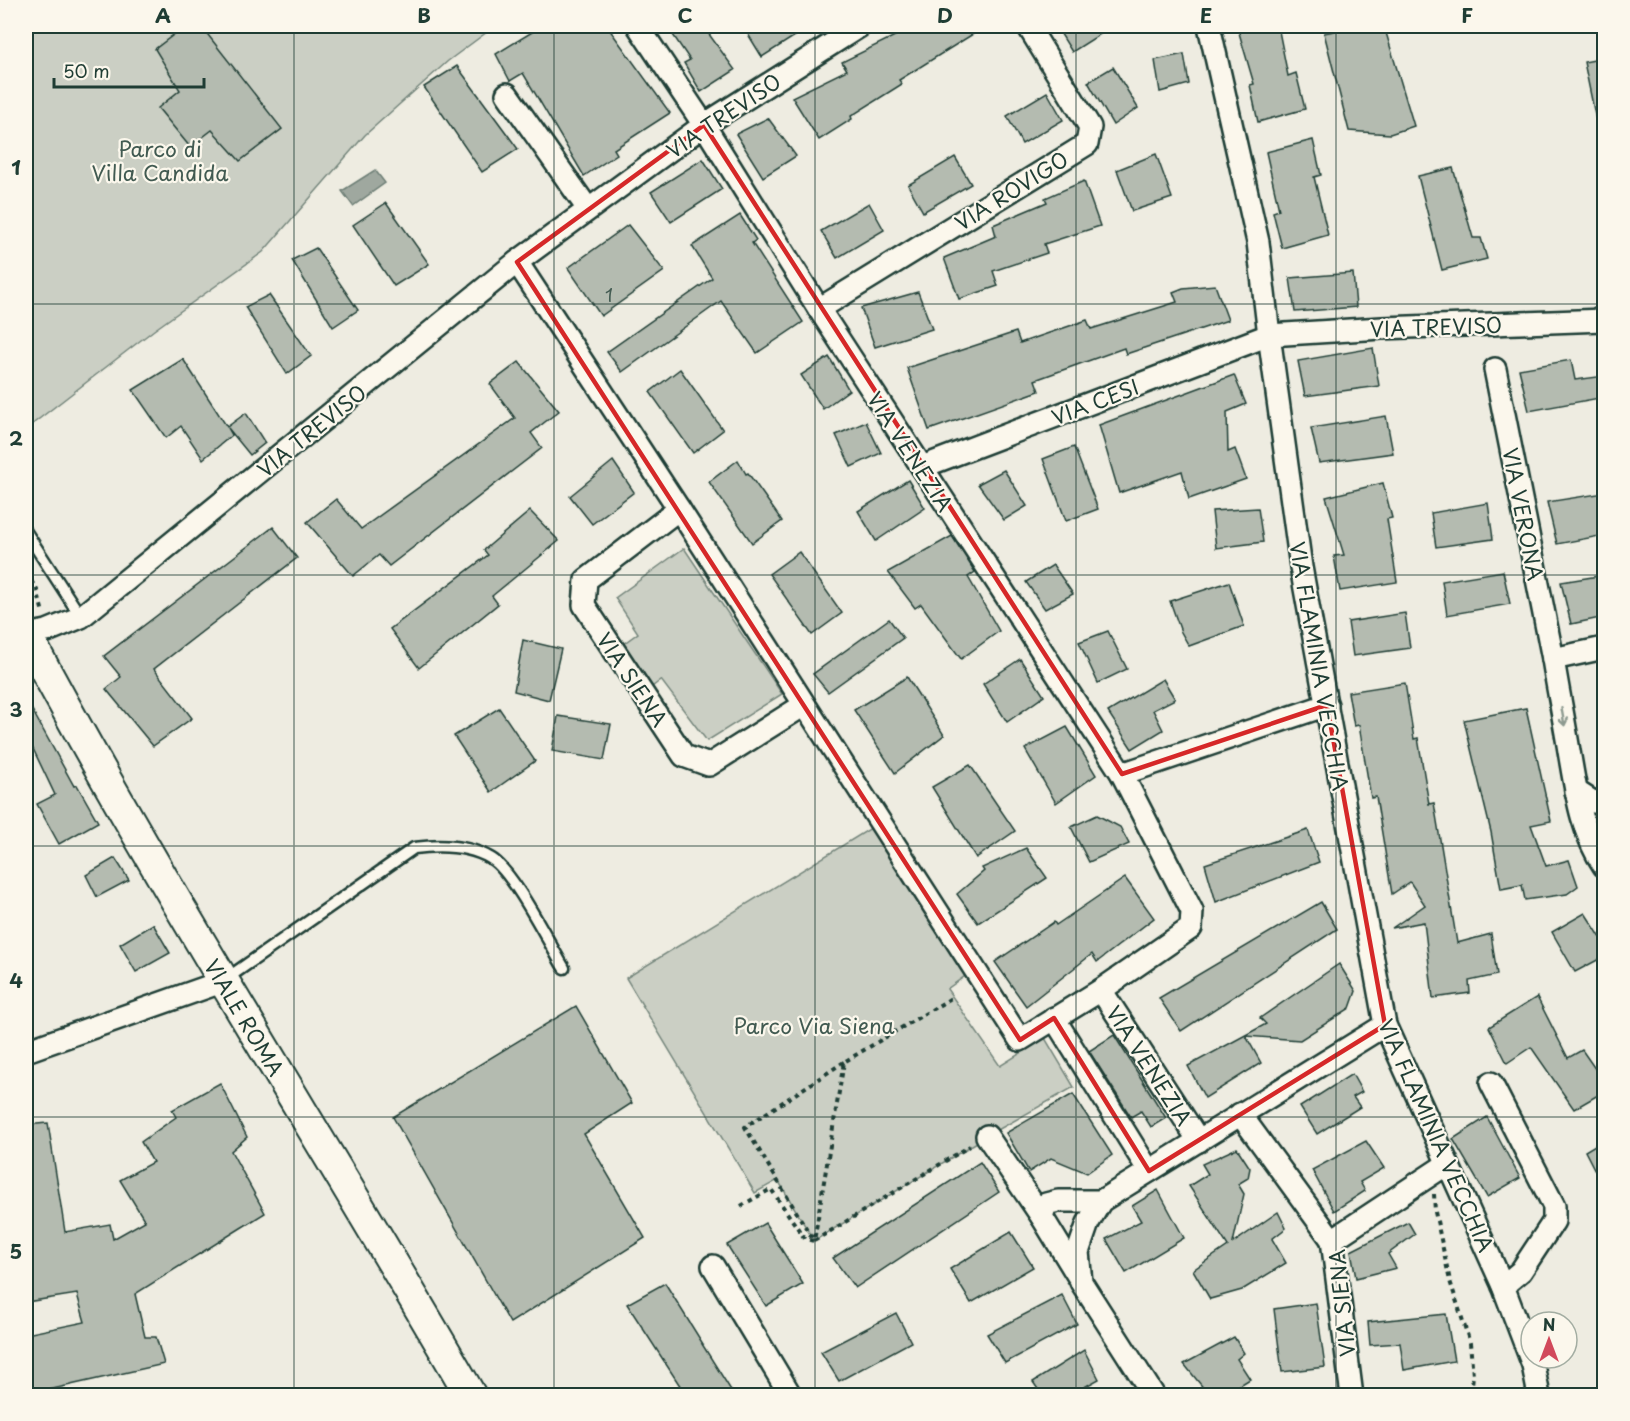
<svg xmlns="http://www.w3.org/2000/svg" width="1630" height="1421" font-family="'Playpen Sans',sans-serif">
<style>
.green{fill:#cbcfc4;stroke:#75867c;stroke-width:1.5}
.water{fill:#9fa89f;stroke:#6c7d74;stroke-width:1.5}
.building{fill:#b4bbb0;stroke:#1f3d34;stroke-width:1.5}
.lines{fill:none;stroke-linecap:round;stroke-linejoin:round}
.service-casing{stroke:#1f3d34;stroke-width:15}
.minor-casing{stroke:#1f3d34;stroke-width:26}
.secondary-casing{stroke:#1f3d34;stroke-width:34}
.path{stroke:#1f3d34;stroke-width:4;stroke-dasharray:4.5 4.5;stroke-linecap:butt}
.service{stroke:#fbf7ec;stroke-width:10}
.minor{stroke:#fbf7ec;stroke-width:21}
.secondary{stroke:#fbf7ec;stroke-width:30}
.oneway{stroke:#8d9a90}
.marked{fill:none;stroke:#d62828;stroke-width:4.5;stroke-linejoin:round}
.grid{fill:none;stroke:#1f3d34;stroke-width:1.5;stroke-opacity:0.55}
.labels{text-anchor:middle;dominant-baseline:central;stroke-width:4.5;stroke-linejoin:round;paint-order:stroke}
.number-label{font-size:18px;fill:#445c53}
.street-label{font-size:21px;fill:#1f3d34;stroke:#fbf7ec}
.park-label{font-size:21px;fill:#415a51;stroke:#fbf7ec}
.neatline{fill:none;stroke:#1f3d34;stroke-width:2}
.grid-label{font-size:20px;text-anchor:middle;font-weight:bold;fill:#1f3d34}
</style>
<rect width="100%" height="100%" fill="#eeece1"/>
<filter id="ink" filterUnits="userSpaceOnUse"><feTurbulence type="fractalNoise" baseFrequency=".0167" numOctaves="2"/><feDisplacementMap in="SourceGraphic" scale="12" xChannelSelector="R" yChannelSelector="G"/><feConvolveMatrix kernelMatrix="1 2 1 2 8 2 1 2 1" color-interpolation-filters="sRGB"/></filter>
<g filter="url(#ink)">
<g class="green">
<polygon points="26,26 495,26 448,61 365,135 263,252 154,330 26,429"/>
<polygon points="684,548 782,694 707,741 661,680 648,690 619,647 638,633 615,598"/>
<polygon points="871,828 968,974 947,989 1000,1066 1045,1038 1074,1087 987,1136 814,1241 778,1180 755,1193 626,978"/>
</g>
<polygon class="water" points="375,170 385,183 353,206 342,191"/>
<g class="building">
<polygon points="185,26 201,26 282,129 240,161 212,130 190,147 158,108 180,90 155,49"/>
<polygon points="542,26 607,26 670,113 614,149 617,154 584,176 523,73 510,81 496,54"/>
<polygon points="667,26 703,26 735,70 701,92 684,63 690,60"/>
<polygon points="743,26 788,26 795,36 762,57"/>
<polygon points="896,26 986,26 899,80 902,84 851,116 852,119 819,140 792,97 847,70 842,62 901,33"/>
<polygon points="1056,26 1113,26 1072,52"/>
<polygon points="1237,26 1278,26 1288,76 1296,73 1305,109 1258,122 1250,85 1254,84"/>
<polygon points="1359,26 1384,26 1414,126 1390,134 1349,131 1324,33"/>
<polygon points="1184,54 1189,84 1160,92 1155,60"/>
<polygon points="1605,58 1605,124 1597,125 1584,62"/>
<polygon points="457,66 518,149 482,172 424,87"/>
<polygon points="1113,67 1138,108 1113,125 1088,82"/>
<polygon points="1047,92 1063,120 1022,144 1007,116"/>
<polygon points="768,118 796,156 763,177 736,134"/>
<polygon points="1313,140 1321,175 1314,177 1328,235 1282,248 1273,212 1279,210 1266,152"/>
<polygon points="1156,154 1172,198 1132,211 1117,170"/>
<polygon points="955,157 971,184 923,212 908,185"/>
<polygon points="703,159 722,189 671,222 651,192"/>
<polygon points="1453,168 1473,238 1481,238 1487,259 1442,270 1418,176"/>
<polygon points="1084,181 1100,226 1044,244 1047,253 993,271 998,286 959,299 944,258 996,236 993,225 1047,202 1045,198"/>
<polygon points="386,203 429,264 394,286 353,225"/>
<polygon points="869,203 884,230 837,258 821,231"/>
<polygon points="740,215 756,240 752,243 803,322 757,353 721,301 622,372 607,352 712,278 692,246"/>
<polygon points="628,225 664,271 601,316 568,268"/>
<polygon points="316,248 358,310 333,327 292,260"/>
<polygon points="1353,273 1356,307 1295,312 1290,278"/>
<polygon points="1215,285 1228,320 1126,354 1124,348 1035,380 1039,391 929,430 907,368 1016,332 1020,343 1087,320 1091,329 1177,302 1173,292 1183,288"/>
<polygon points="918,292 932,329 875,347 861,308"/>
<polygon points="269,295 311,356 287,374 245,307"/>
<polygon points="1373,348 1379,386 1305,396 1298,361"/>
<polygon points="829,357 849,390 823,409 801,375"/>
<polygon points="183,359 227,427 246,413 265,443 250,455 228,428 232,435 203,459 181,426 166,438 133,390"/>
<polygon points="1571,360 1575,380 1605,376 1605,397 1529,411 1519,369"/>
<polygon points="519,362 559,411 531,433 542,448 389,566 379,555 353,576 307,522 336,499 361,529 515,418 490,384"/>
<polygon points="680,369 723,430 693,453 650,392"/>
<polygon points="1234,375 1246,404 1227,412 1228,452 1235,449 1246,479 1189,499 1182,471 1119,493 1099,425"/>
<polygon points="1386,416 1393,453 1319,463 1311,428"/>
<polygon points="866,422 881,453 851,467 836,435"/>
<polygon points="1074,447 1098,509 1066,521 1043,459"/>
<polygon points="738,460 746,474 748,473 782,521 752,543 709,482"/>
<polygon points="613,461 634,492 592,524 570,496"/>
<polygon points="1004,470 1027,506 1004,520 978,484"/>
<polygon points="908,480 925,508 876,541 858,511"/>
<polygon points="1383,483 1392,518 1387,519 1397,582 1340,591 1334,556 1344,555 1326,497"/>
<polygon points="1604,493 1605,535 1557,544 1547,502"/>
<polygon points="1488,503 1493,539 1436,547 1431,513"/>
<polygon points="1258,508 1263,542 1216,548 1212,511"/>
<polygon points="530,511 559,541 492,596 498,604 419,668 390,629 488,555 484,550"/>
<polygon points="273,527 297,558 154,669 192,718 153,746 106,689 121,677 104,656"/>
<polygon points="952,536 975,572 968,577 999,631 961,659 921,604 915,608 888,572"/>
<polygon points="799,552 842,613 812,635 769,574"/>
<polygon points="1053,565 1073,594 1045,609 1026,582"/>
<polygon points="1503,571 1510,604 1447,615 1442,581"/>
<polygon points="1605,575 1605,617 1571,624 1561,582"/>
<polygon points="1229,582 1244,626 1189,646 1181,632 1170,601"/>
<polygon points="1405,613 1410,648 1353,656 1348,622"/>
<polygon points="889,619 903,638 828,692 813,674"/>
<polygon points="1108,631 1127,669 1098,683 1079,642"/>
<polygon points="523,640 561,649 549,700 514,691"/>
<polygon points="1020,659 1044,696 1007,722 983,684"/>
<polygon points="907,677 944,735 895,773 854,710"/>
<polygon points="1163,679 1175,699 1153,710 1163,730 1132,749 1108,712"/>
<polygon points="1405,683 1414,739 1418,738 1429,804 1434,803 1457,943 1491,934 1497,975 1469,981 1470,993 1433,998 1424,922 1392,928 1425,905 1410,882 1392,894 1376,797 1371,798 1359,725 1354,726 1348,692"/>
<polygon points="26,699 74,786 77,785 98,822 59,844 37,804 55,795 26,734"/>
<polygon points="499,708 535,761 491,792 454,736"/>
<polygon points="1526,708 1551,821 1531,825 1546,866 1569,860 1578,886 1567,894 1525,900 1522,885 1501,889 1491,832 1464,720"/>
<polygon points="558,716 611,724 604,760 552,751"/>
<polygon points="1067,727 1096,775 1056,803 1025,749"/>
<polygon points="970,765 1015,831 976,858 932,787"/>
<polygon points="1097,815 1120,827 1129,844 1089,862 1071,827"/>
<polygon points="1308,830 1319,862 1216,902 1205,864"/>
<polygon points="1026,848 1047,878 978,923 957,894 984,871 982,868"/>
<polygon points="115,858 129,880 97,897 86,875"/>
<polygon points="1125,878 1154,918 1097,962 1092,954 1026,1006 995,962 1054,922 1056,925"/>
<polygon points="1321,902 1337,929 1181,1031 1159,998"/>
<polygon points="1585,913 1605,944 1605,956 1575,972 1552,932"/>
<polygon points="153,924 170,953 136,972 120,944"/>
<polygon points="1339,964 1356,991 1350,1008 1300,1040 1246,1036 1261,1063 1205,1098 1188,1066 1266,1024 1260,1018"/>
<polygon points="1537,997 1568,1058 1582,1050 1605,1083 1605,1091 1574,1109 1531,1047 1507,1063 1489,1027"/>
<polygon points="576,1006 632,1103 584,1134 645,1238 510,1323 393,1117"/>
<polygon points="1114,1035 1166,1118 1151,1127 1141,1111 1131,1117 1089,1051"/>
<polygon points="1352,1074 1362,1092 1353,1097 1360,1107 1317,1134 1300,1107"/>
<polygon points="220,1083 247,1137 231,1151 265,1213 135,1294 145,1337 156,1337 164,1364 26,1395 26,1334 85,1322 77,1294 26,1302 26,1125 48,1123 65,1232 110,1224 113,1239 145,1221 120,1180 153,1162 141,1142 176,1117 172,1110"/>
<polygon points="1073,1094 1112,1155 1087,1173 1051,1158 1029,1172 1006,1133"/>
<polygon points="1487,1117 1520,1178 1487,1197 1453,1139"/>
<polygon points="1605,1139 1605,1190 1585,1151"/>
<polygon points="1366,1141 1384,1168 1360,1182 1365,1191 1334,1211 1312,1170"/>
<polygon points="1237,1148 1250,1168 1248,1178 1238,1184 1244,1194 1233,1243 1278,1212 1286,1228 1272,1239 1286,1263 1242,1290 1210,1299 1193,1270 1228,1246 1189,1186 1208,1174 1202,1164"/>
<polygon points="980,1162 999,1192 855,1288 833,1258"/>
<polygon points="1158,1190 1184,1238 1126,1273 1106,1239 1141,1221 1132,1206"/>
<polygon points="1408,1222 1415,1234 1388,1254 1396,1268 1356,1278 1351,1251"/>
<polygon points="765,1223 803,1284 766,1306 727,1245"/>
<polygon points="1011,1232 1033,1267 971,1303 950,1269"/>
<polygon points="665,1283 703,1344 702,1344 734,1395 686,1395 627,1304"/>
<polygon points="1062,1295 1077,1324 1005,1363 987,1334"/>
<polygon points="1316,1303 1325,1367 1282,1372 1274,1309"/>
<polygon points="896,1313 911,1342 839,1381 821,1352"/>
<polygon points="1446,1314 1454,1361 1404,1370 1400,1343 1370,1345 1368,1322"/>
<polygon points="1234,1337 1244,1353 1237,1359 1250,1379 1224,1395 1209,1395 1184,1364"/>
<polygon points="1084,1350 1099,1379 1070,1395 1042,1395 1033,1382"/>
</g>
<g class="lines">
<defs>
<g id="service">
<polyline points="26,532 81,617"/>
<path d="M226,979L414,848C438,845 468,845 490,858C512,869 549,943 564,968"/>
</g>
<g id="minor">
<polyline points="1209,26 1258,242 1269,335 1301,567 1385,1025 1503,1286 1533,1365 1539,1396"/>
<polyline points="507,94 588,209"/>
<polyline points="517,262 679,509 1020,1040 1101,990 1191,928 1192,911 1122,774 819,309 704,125 638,26"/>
<polyline points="819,309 1087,144 1090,127 1028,26"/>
<polyline points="1495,369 1553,659 1604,648"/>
<polyline points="922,467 1269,335 1382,328 1604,320"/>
<polyline points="679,509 586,580 584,605 684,756 709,765 804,705"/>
<polyline points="26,635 47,631 81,617 517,262 704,125 860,26"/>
<path d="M1553,659C1558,690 1564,720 1569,751C1576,791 1581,832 1604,866"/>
<polyline points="1122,774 1327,705"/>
<polyline points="1576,791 1593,802 1604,801"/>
<polyline points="1101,990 1199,1141"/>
<polyline points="1054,1018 1149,1171"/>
<polyline points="26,1051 224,981"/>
<polyline points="1491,1083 1554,1206 1554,1221 1521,1271 1503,1286"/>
<polyline points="1240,1114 1332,1240"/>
<polyline points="987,1136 1042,1217"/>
<polyline points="713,1266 791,1396"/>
<polyline points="1078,1276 1042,1217 1046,1204 1058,1201 1101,1201"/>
<polyline points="1154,1396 1081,1282 1078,1252 1088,1223 1101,1201 1385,1025"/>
<polyline points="1352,1396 1332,1240 1447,1164"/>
</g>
<path id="secondary" d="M26,634C164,894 324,1141 471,1396"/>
</defs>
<use href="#service" class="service-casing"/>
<use href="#minor" class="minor-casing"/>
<use href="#secondary" class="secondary-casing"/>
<g class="path">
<polyline points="26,573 37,590 43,613"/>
<polyline points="844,1062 745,1127 814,1241 970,1146"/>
<polyline points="1434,1194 1435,1212 1450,1281 1470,1343 1473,1375 1471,1396"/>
<polyline points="741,1206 771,1189 805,1239 814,1241 844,1062 953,997"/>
</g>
<use href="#service" class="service"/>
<use href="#minor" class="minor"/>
<use href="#secondary" class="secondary"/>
</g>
<defs><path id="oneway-shaft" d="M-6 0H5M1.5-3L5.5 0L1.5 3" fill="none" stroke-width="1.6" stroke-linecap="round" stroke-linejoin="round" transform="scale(1.5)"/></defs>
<use class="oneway" href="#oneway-shaft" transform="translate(1563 717) rotate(80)"/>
</g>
<path class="marked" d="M704,125L1122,774L1327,705L1385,1025L1149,1171L1054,1018L1020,1040L517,262Z"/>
<path class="grid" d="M294,26V1396M554,26V1396M815,26V1396M1076,26V1396M1336,26V1396M26,304H1604M26,575H1604M26,846H1604M26,1117H1604"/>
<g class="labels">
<g class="number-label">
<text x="609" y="294">1</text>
</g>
<g class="street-label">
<text transform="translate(723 115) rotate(-34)">VIA TREVISO</text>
<text transform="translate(1011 190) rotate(-32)">VIA ROVIGO</text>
<text transform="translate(1436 326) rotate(-2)">VIA TREVISO</text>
<text transform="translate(1095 401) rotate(-21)">VIA CESI</text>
<text transform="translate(311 430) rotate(-39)">VIA TREVISO</text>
<text transform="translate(911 451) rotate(57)">VIA VENEZIA</text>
<text transform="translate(1524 514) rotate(79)">VIA VERONA</text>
<text transform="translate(1320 666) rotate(80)">VIA FLAMINIA VECCHIA</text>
<text transform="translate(633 679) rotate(56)">VIA SIENA</text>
<text transform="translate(245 1017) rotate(59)">VIALE ROMA</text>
<text transform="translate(1150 1065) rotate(57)">VIA VENEZIA</text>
<text transform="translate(1437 1135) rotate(66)">VIA FLAMINIA VECCHIA</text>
<text transform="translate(1341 1303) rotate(-96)">VIA SIENA</text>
</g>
<g class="park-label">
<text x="160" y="148">Parco di<tspan x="160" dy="24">Villa Candida</tspan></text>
<text x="814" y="1025">Parco Via Siena</text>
</g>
</g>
<rect width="1630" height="1421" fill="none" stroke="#fbf7ec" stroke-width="66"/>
<g transform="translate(1549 1340)"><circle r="28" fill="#fbf7ec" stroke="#a3ada2" stroke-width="1.5"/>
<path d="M0-4.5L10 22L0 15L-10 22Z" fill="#d1495b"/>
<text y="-9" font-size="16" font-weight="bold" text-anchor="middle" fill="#1f3d34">N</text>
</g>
<path d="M54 78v9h150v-9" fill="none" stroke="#1f3d34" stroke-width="3"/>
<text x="63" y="78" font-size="18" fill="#1f3d34" stroke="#fbf7ec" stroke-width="4.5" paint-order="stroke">50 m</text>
<rect x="33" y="33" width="1564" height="1355" class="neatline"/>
<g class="grid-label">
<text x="163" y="23">A</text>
<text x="424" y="23">B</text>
<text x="685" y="23">C</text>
<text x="945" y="23">D</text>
<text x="1206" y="23">E</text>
<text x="1467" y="23">F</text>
<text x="16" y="175">1</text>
<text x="16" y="446">2</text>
<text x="16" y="717">3</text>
<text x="16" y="988">4</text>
<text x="16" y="1259">5</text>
</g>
</svg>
